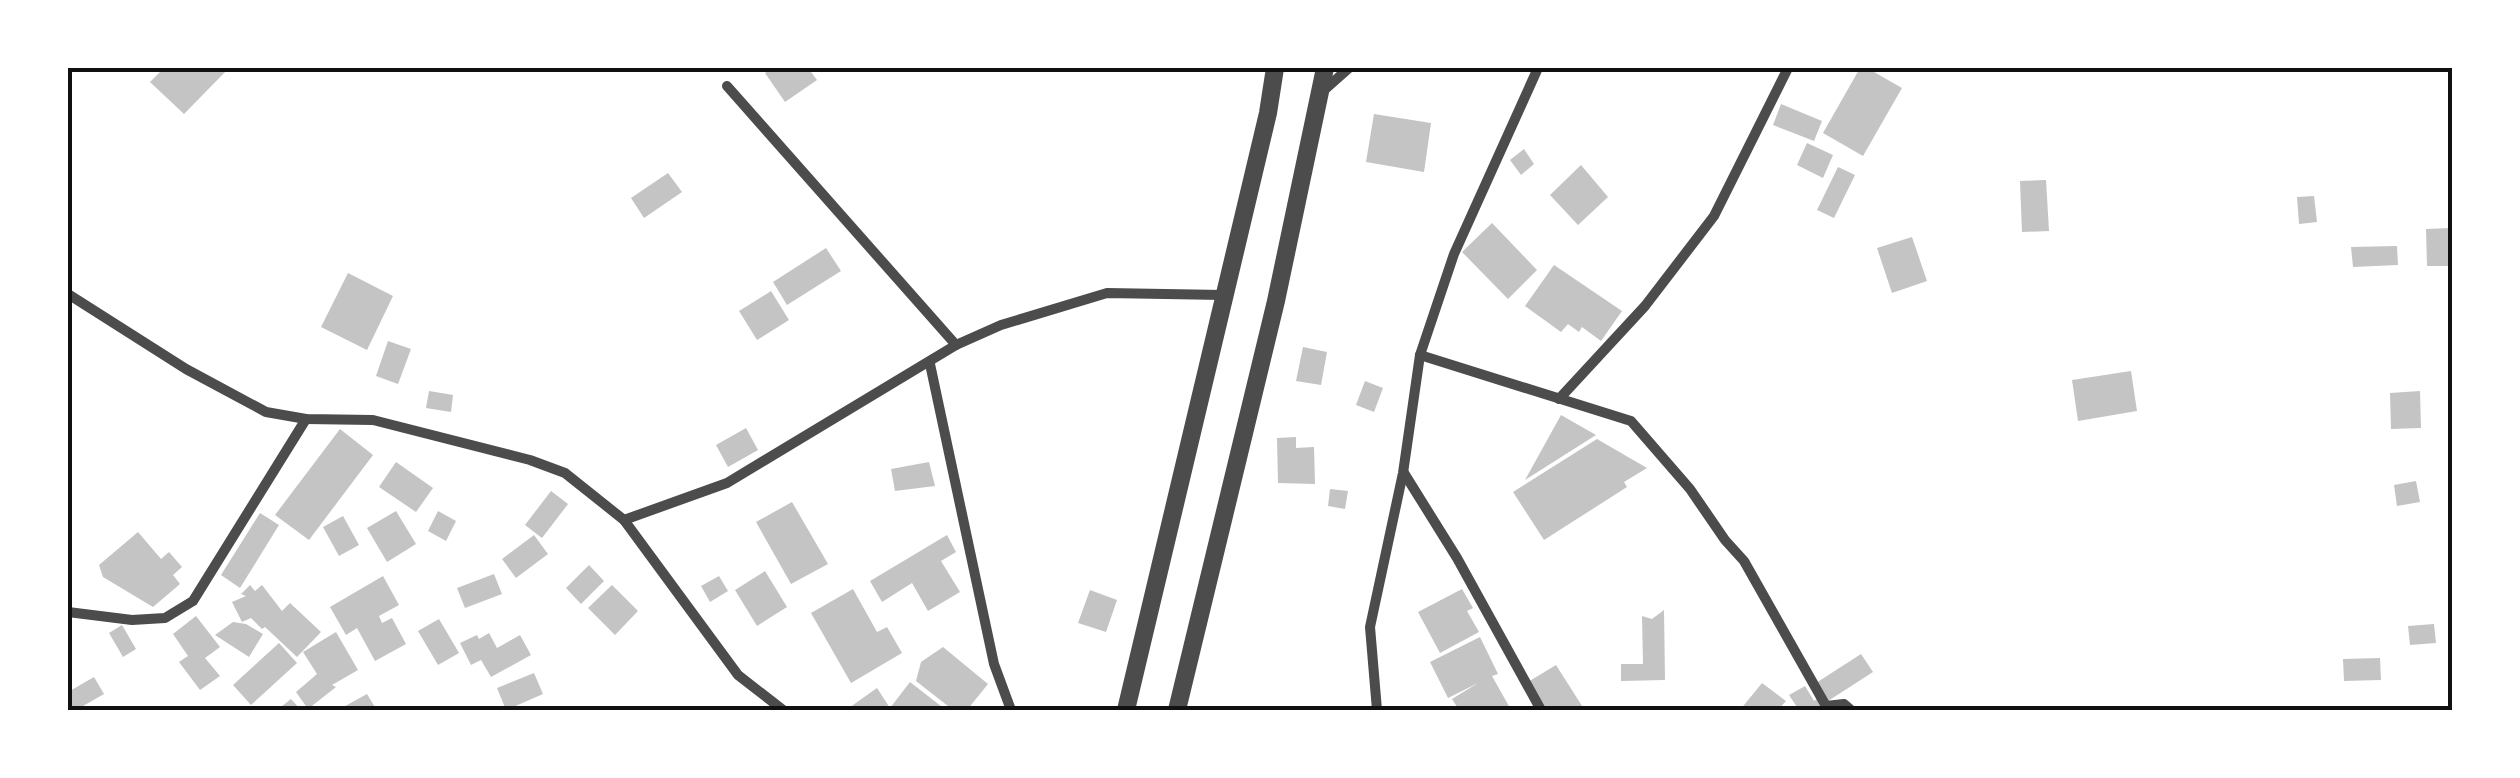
<svg xmlns="http://www.w3.org/2000/svg" width="2520" height="778" font-family="'Space Grotesk',sans-serif">
<style>
.building{fill:#c4c4c4}
.lines{fill:none;stroke-linecap:round;stroke-linejoin:round}
.minor{stroke:#4c4c4c;stroke-width:10}
.tertiary{stroke:#4c4c4c;stroke-width:18}
.neatline{fill:none;stroke:#111;stroke-width:4}
</style>
<rect width="100%" height="100%" fill="#fff"/>
<g class="building">
<polygon points="164,68 229,68 184,114 150,82"/>
<polygon points="773,68 808,68 817,80 785,102 765,73"/>
<polygon points="1860,68 1867,68 1902,88 1863,156 1823,133"/>
<polygon points="1781,104 1822,121 1814,141 1773,125"/>
<polygon points="1374,114 1431,123 1424,172 1366,162"/>
<polygon points="1807,143 1833,155 1823,178 1797,165"/>
<polygon points="1524,149 1534,164 1521,175 1510,160"/>
<polygon points="1581,165 1608,197 1578,225 1550,195"/>
<polygon points="1838,167 1855,175 1834,218 1817,210"/>
<polygon points="668,173 682,192 644,218 631,198"/>
<polygon points="2046,180 2049,231 2022,232 2020,181"/>
<polygon points="2314,196 2317,222 2299,224 2297,197"/>
<polygon points="1492,223 1537,270 1508,299 1462,252"/>
<polygon points="2452,228 2452,266 2427,266 2426,229"/>
<polygon points="1912,237 1927,281 1892,293 1877,248"/>
<polygon points="2397,246 2398,265 2353,267 2351,247"/>
<polygon points="826,248 841,271 787,305 773,282"/>
<polygon points="1554,265 1622,311 1601,341 1582,327 1579,332 1568,324 1561,332 1525,306"/>
<polygon points="348,273 393,296 367,350 321,327"/>
<polygon points="771,291 789,320 757,340 739,311"/>
<polygon points="388,341 411,349 398,384 376,376"/>
<polygon points="1303,347 1327,352 1321,385 1296,381"/>
<polygon points="2131,371 2137,411 2078,421 2072,380"/>
<polygon points="1365,381 1383,388 1374,412 1356,405"/>
<polygon points="429,391 453,395 451,412 426,408"/>
<polygon points="2420,391 2421,428 2391,429 2390,393"/>
<polygon points="1561,415 1596,435 1525,480"/>
<polygon points="746,428 758,450 728,467 716,445"/>
<polygon points="340,429 373,455 309,540 275,515"/>
<polygon points="1296,437 1296,448 1314,447 1315,484 1278,483 1277,438"/>
<polygon points="1597,439 1647,468 1624,482 1627,487 1544,540 1513,492"/>
<polygon points="396,462 433,488 416,512 379,487"/>
<polygon points="929,462 935,486 895,491 891,469"/>
<polygon points="2416,481 2420,502 2397,506 2394,485"/>
<polygon points="1330,489 1348,491 1345,509 1328,506"/>
<polygon points="551,491 568,504 542,538 525,525"/>
<polygon points="792,502 828,564 791,584 756,522"/>
<polygon points="396,511 416,544 387,562 367,528"/>
<polygon points="438,511 456,521 446,541 428,531"/>
<polygon points="260,513 279,525 240,588 221,575"/>
<polygon points="343,516 359,545 339,556 323,527"/>
<polygon points="138,532 161,559 169,552 182,567 173,575 180,584 153,607 103,577 99,565"/>
<polygon points="534,535 548,554 516,578 502,559"/>
<polygon points="947,535 956,552 941,561 960,592 928,611 912,583 882,602 870,581"/>
<polygon points="589,565 604,581 581,604 566,588"/>
<polygon points="765,571 787,607 757,626 735,590"/>
<polygon points="494,574 502,594 465,608 457,588"/>
<polygon points="383,576 399,605 379,616 382,623 392,618 406,644 375,661 357,628 346,635 330,607"/>
<polygon points="719,576 728,591 710,602 701,586"/>
<polygon points="250,585 255,591 262,585 282,611 290,603 321,632 297,657 265,627 262,629 251,618 242,622 232,602 246,596 241,594"/>
<polygon points="612,585 638,611 615,635 588,608"/>
<polygon points="853,589 877,632 887,627 902,653 851,683 811,613"/>
<polygon points="1462,589 1473,608 1467,611 1479,632 1440,653 1418,612"/>
<polygon points="1090,590 1117,600 1106,632 1078,623"/>
<polygon points="1664,610 1665,680 1621,681 1621,664 1643,664 1642,616 1652,619"/>
<polygon points="196,616 220,647 205,658 220,676 200,690 179,662 188,656 173,634"/>
<polygon points="439,619 459,653 438,665 418,631"/>
<polygon points="233,622 246,624 263,634 249,657 215,635"/>
<polygon points="2434,624 2436,643 2410,645 2408,626"/>
<polygon points="122,625 136,649 123,657 109,633"/>
<polygon points="336,632 358,670 332,685 336,687 308,709 296,692 317,674 303,652"/>
<polygon points="489,633 497,648 520,635 531,655 491,677 481,660 471,665 460,643 477,635 479,639"/>
<polygon points="1480,637 1498,674 1492,676 1510,708 1506,710 1459,710 1452,699 1478,683 1448,698 1430,662"/>
<polygon points="279,643 297,663 251,705 233,685"/>
<polygon points="943,647 988,684 967,710 953,710 916,681 921,662"/>
<polygon points="1861,654 1873,672 1828,701 1816,683"/>
<polygon points="2380,658 2381,680 2344,681 2343,659"/>
<polygon points="1556,665 1584,709 1581,710 1546,710 1528,682"/>
<polygon points="534,673 543,694 506,710 497,688"/>
<polygon points="94,677 104,694 76,710 68,710 68,692"/>
<polygon points="910,682 946,710 846,710 877,688 890,708"/>
<polygon points="1762,683 1786,701 1778,710 1740,710"/>
<polygon points="1805,686 1814,701 1817,699 1824,710 1799,710 1789,695"/>
<polygon points="367,694 376,709 373,710 338,710"/>
<polygon points="291,699 301,710 277,710"/>
</g>
<g class="lines">
<g class="minor">
<polyline points="727,86 956,345"/>
<polyline points="1323,91 1349,68"/>
<polyline points="68,294 186,369 266,412 306,419 373,420 530,460 565,473 624,520 738,675 783,710"/>
<polyline points="1420,355 1631,421 1690,489 1725,540 1744,561 1826,706 1844,704 1851,710"/>
<polyline points="930,364 994,664 1011,710"/>
<polyline points="1559,399 1645,306 1714,216 1788,68"/>
<polyline points="1404,473 1457,558 1541,710"/>
<polyline points="624,520 727,483 956,345 1001,325 1107,293 1223,295"/>
<polyline points="68,612 132,620 165,618 193,601 306,419"/>
<polyline points="1377,710 1370,627 1403,473 1420,355 1454,254 1538,68"/>
</g>
<g class="tertiary">
<polyline points="1126,710 1268,113 1275,68"/>
<polyline points="1177,710 1276,301 1325,68"/>
</g>
</g>
<rect width="2520" height="778" fill="none" stroke="#ffffff" stroke-width="140"/>
<rect x="70" y="70" width="2380" height="638" class="neatline"/>
</svg>
